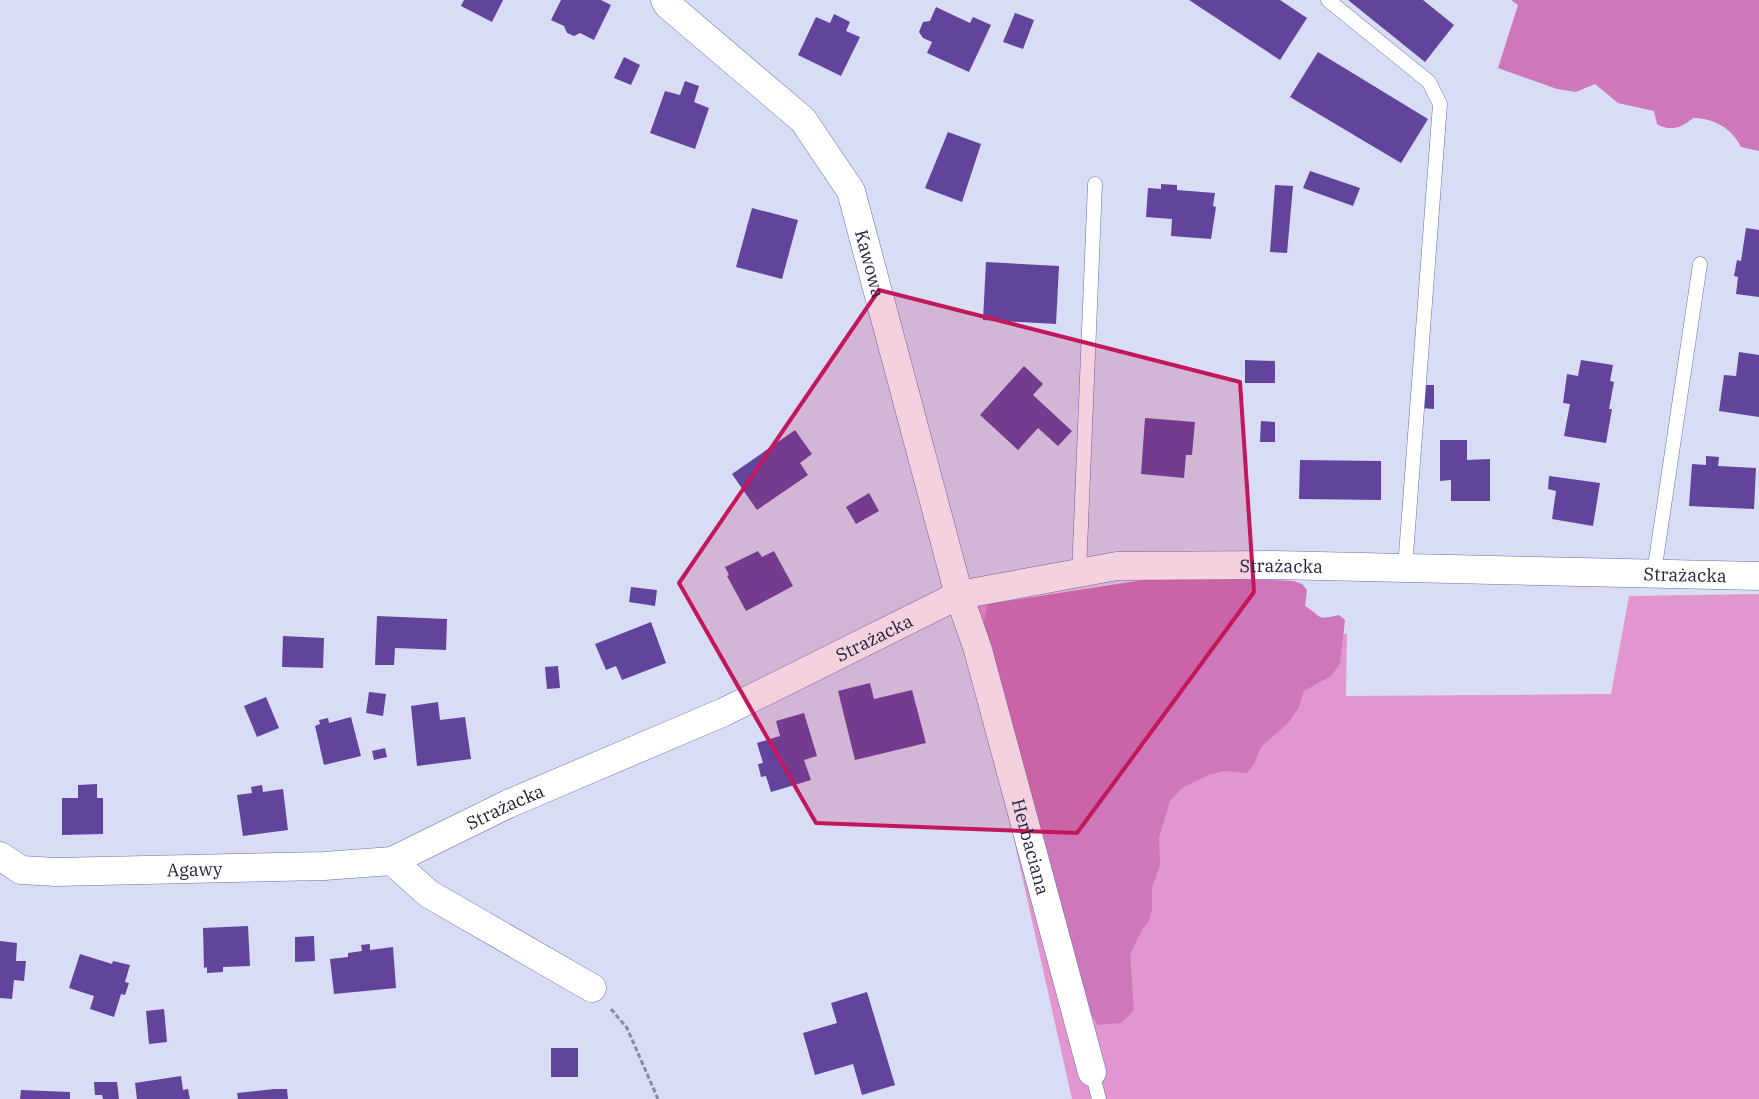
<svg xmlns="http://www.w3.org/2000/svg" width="1759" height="1099" font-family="'IBM Plex Serif',serif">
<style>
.green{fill:#e295cf}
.forest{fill:#ce77ba}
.building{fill:#62449c}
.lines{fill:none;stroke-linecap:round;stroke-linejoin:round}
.service-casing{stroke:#6770a6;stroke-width:15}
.minor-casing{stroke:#6770a6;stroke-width:29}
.path{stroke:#878ba2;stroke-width:3;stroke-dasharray:5 2.5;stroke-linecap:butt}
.service{stroke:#fff;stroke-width:14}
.minor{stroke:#fff;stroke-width:28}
.marked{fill:#c2185b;fill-opacity:0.2;stroke:#c2185b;stroke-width:4;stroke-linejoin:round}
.labels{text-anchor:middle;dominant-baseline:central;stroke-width:5;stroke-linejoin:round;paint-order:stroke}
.street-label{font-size:18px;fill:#21243b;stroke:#d8ddf5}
</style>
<rect width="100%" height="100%" fill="#d8ddf5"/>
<polygon class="green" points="1170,576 1294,581 1289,629 1347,634 1346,696 1611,694 1629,596 1759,594 1759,1099 1072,1099 962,608"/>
<g class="forest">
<path d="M1511,0H1759V151L1741,147C1732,128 1713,118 1693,118C1681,128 1671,132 1657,124L1654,111L1618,103L1595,84L1576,92L1557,89L1498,68L1518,5Z"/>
<path d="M1170,576L1294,581L1302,584L1307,590L1305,606C1322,616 1315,621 1339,615L1345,620L1340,664L1331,676L1304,691L1298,709L1288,723L1261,747L1254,764L1247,773L1224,771L1209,775L1182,788L1170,801L1159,838L1160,865L1152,888V910L1148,923L1143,928L1130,955L1134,1010L1121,1023L1098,1025L1089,1011L982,630L988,604Z"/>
</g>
<g class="building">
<polygon points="464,0 503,0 492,22 461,6"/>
<polygon points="561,0 601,0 611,5 594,40 580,33 574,36 567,33 564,26 551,20"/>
<polygon points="1189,0 1280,0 1307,18 1280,60"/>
<polygon points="1348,0 1423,0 1454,25 1425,62"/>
<polygon points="936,7 970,23 973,17 991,25 969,72 927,53 932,42 923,38 919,32 923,22 930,21"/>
<polygon points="1015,13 1034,20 1023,49 1003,42"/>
<polygon points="834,14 850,22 846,31 860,37 841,76 798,55 816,17 830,23"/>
<polygon points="1318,52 1428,119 1401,163 1290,97"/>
<polygon points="624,57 640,65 631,85 614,78"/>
<polygon points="685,81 699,86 694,102 709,108 695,149 650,133 665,91 680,95"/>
<polygon points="948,132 981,144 962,202 925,188"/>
<polygon points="1310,171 1360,188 1353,206 1303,188"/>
<polygon points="1161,184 1177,185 1177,190 1215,193 1213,206 1216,207 1211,239 1171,236 1172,219 1146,217 1148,188 1161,189"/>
<polygon points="1275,185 1293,186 1287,253 1270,252"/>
<polygon points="752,208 798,220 782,279 736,267"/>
<polygon points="1746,228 1759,230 1759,297 1736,294 1738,277 1734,276 1737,260 1741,261"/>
<polygon points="986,262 1059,266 1056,324 983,320"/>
<polygon points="1739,352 1759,355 1759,417 1719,411 1724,375 1736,376"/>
<polygon points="1245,360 1275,361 1275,383 1245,383"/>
<polygon points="1581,360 1613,365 1610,381 1614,382 1609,409 1612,409 1606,443 1564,436 1570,404 1563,403 1567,374 1578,376"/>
<polygon points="1024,366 1043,384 1033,395 1072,431 1058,446 1038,428 1018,450 980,415"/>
<polygon points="1421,385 1434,385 1434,409 1421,408"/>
<polygon points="1145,418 1195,422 1192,455 1186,455 1184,478 1141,474"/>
<polygon points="1261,421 1275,422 1275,442 1260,442"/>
<polygon points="795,430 812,454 800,463 808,475 757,510 732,474"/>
<polygon points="1440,440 1467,440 1467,460 1490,459 1490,501 1451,501 1451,480 1440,481"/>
<polygon points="1706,456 1719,457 1718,466 1756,468 1754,509 1689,506 1692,464 1706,465"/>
<polygon points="1300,460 1381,461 1381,500 1299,499"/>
<polygon points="1549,476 1600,483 1593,526 1552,519 1556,491 1548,489"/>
<polygon points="869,493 879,511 856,524 846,507"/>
<polygon points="758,551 762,557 774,551 793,586 746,611 727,576 729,575 725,567"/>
<polygon points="631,587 657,590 655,606 629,602"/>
<polygon points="377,616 447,619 446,650 395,648 394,665 375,665"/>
<polygon points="651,622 666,663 622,680 616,666 606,670 595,644"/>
<polygon points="283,636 324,638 323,668 282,667"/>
<polygon points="558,666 560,688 547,689 545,667"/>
<polygon points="870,683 874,699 912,690 926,743 855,760 838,691"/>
<polygon points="369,692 386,694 383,716 366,713"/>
<polygon points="266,697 279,728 257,737 244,706"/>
<polygon points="438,702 440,720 465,717 471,759 417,766 411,706"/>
<polygon points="804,713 817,756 804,760 811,780 771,792 766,776 761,777 758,764 763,763 757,743 780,736 776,721"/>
<polygon points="351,717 361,756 324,765 315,726 320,724 319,720 328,718 329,723"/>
<polygon points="385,748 387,757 374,760 372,751"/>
<polygon points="97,784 97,798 103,798 103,834 62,835 62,798 78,798 78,785"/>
<polygon points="262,785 263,792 283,789 288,830 243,836 237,795 252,793 251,787"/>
<polygon points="248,926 250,966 223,967 223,972 207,973 207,967 204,968 203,928"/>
<polygon points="314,936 315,961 295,962 295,937"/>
<polygon points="0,941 17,943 16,961 26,961 24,981 14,980 12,999 0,998"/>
<polygon points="370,944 370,950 393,947 396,988 334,994 330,959 348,957 348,953 362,951 361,945"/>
<polygon points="80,954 112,964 113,961 130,965 125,982 129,983 125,995 121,994 114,1017 90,1009 94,996 69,988"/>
<polygon points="867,992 895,1085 862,1095 853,1064 815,1075 803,1033 837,1023 831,1003"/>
<polygon points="164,1009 167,1042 149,1044 146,1011"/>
<rect x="551" y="1048" width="27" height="29"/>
<polygon points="181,1076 183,1090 188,1089 190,1099 137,1099 135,1083"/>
<polygon points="94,1082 117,1082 119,1099 103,1099 102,1095 95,1095"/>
<polygon points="274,1089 287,1089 288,1099 238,1099 237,1093"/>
<polygon points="21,1090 70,1092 70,1099 20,1099"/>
</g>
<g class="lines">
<defs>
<g id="service">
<polyline points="1328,0 1429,82 1440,104 1405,568"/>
<polyline points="1079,573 1095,184"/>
<polyline points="1654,573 1700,264"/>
<polyline points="1092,1072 1099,1099"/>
</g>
<g id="minor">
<path id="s1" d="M665,0L668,5L803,120L851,191L959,595L978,650L1092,1072"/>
<path id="s2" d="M0,856L21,870L56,872L324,866L392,861L508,804L724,712L959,595L1117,566L1275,565L1759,576"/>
<polyline points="392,861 429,894 592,988"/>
</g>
</defs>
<use href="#service" class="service-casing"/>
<use href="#minor" class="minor-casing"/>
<polyline class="path" points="611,1009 627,1028 658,1099"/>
<use href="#service" class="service"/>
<use href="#minor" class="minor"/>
</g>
<path class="marked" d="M879,290L1240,382L1254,592L1077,833L816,823L679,583Z"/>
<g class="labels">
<g class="street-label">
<text stroke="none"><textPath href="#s1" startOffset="344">Kawowa</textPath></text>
<text stroke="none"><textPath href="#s2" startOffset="1348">Strażacka</textPath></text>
<text stroke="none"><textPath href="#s2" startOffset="1752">Strażacka</textPath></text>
<text stroke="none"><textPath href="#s2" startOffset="928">Strażacka</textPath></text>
<text stroke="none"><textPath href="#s2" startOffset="522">Strażacka</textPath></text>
<text stroke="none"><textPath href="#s1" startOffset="949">Herbaciana</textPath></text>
<text stroke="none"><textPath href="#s2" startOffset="199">Agawy</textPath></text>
</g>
</g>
</svg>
